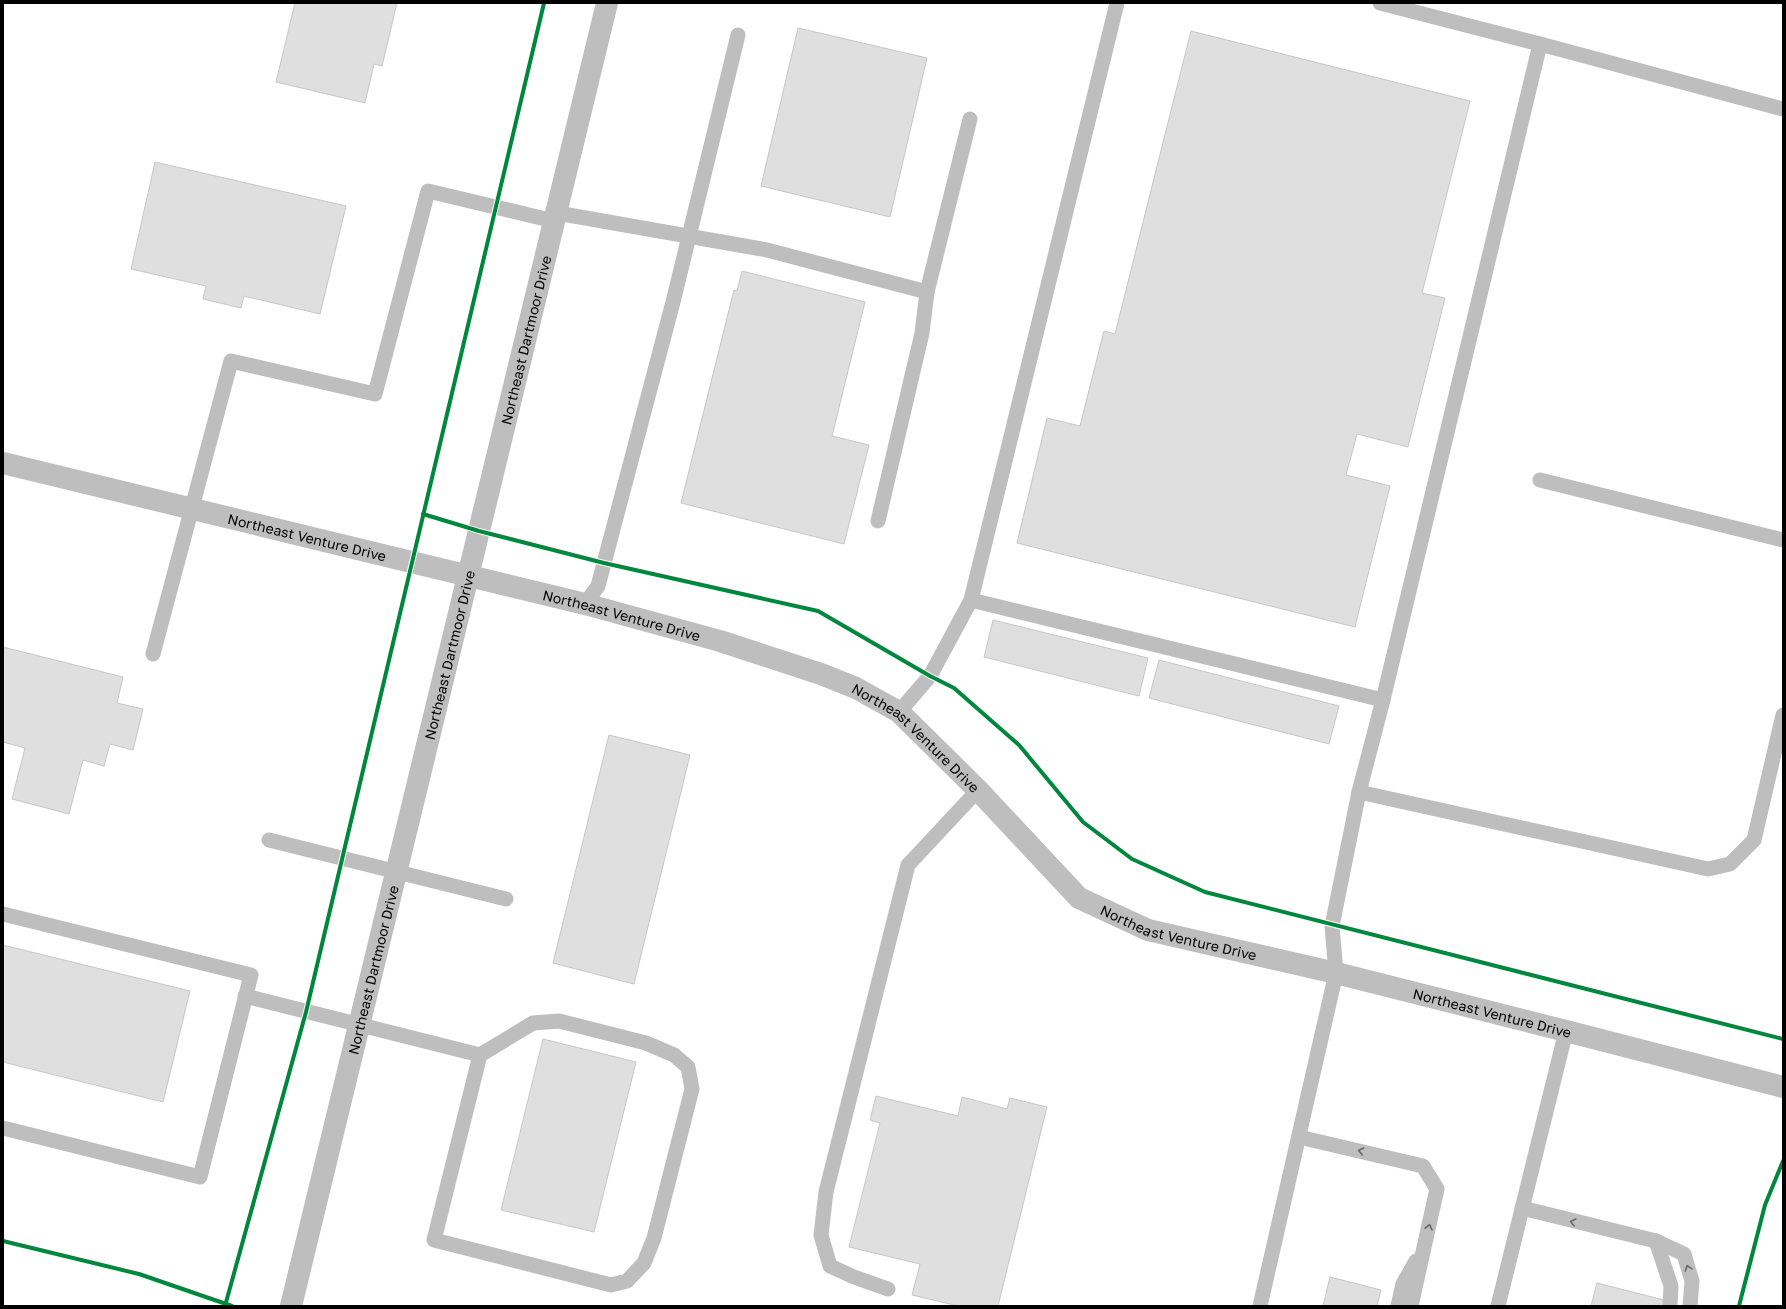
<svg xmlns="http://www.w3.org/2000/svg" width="1786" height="1309" font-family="'Golos Text',sans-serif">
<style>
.building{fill:#dfdfdf;stroke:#c7c7c7}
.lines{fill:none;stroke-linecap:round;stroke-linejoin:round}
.service{stroke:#bebebe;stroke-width:15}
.minor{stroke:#bebebe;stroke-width:22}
.cycleway-casing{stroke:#fff;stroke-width:6}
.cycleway{stroke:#00873e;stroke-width:4}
.oneway{stroke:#686868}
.labels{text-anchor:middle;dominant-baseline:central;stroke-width:3;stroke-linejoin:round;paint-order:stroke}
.street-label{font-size:14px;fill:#000;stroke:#fff}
</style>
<rect width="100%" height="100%" fill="#fff"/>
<g class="building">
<polygon points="295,3 397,3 382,66 374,64 365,103 276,82"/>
<polygon points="798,28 927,58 890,217 761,186"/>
<polygon points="1191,31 1470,101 1422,293 1445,298 1408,447 1357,434 1346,475 1390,486 1355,627 1017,543 1047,418 1080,426 1104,331 1115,334"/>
<polygon points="155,162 346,206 320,314 244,296 241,308 203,299 206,286 131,269"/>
<polygon points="742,271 865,302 832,436 869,445 844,544 681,503 734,290 737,291"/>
<polygon points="993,620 1148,658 1139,696 984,657"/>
<polygon points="3,647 123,677 117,703 143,709 133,750 110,744 104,766 83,760 69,814 12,799 25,748 3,742"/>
<polygon points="1159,660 1339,706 1329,744 1149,698"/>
<polygon points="609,735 690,755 634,984 553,963"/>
<polygon points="3,945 190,991 163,1102 3,1062"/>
<polygon points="543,1039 636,1062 594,1232 501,1210"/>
<polygon points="876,1096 958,1116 962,1097 1007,1109 1010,1098 1047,1107 998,1306 958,1306 912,1295 920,1264 849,1247 880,1123 870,1120"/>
<polygon points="1330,1277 1381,1290 1377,1306 1323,1306"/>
<polygon points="1597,1283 1668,1301 1667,1306 1591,1306"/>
</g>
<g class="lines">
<g class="service">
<polyline points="1380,3 1540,44"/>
<polyline points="557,213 767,250 927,292 970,119"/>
<polyline points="1540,480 1783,540"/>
<polyline points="878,521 922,333 927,292"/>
<polyline points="971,600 1117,3"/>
<polyline points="585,604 598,586 673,302 738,35"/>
<polyline points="153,654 231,361 375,394 428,191 554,221"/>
<polyline points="1383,700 1540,44 1783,109"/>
<polyline points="899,712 930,676 971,600 1383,700 1359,792 1332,926 1336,973 1260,1306"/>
<polyline points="1359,792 1708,869 1730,864 1754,840 1783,715"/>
<polyline points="269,840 506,899"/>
<polyline points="3,914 251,975 200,1177 3,1128"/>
<polyline points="245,996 480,1055 434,1240 611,1285 627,1281 644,1263 654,1238 692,1089 688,1067 674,1055 646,1043 559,1021 533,1023 480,1055"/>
<polyline points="1299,1137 1423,1166 1437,1189 1411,1306"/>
<polyline points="1522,1208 1656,1241 1684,1254 1692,1281 1690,1306"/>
<polyline points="1656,1241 1671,1286 1670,1306"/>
<polyline points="888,1289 854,1277 830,1266 821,1235 826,1192 908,865 978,790"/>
<polyline points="1398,1306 1403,1284 1416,1261"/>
<polyline points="1498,1306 1566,1031"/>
</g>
<g class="minor">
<path id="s1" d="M3,463L585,604L720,641L821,674L856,688L899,712L978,790L1079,898L1148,930L1336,973L1566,1031L1783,1087"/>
<path id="s2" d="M291,1306L607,3"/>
</g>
<defs>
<g id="cycleway">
<polyline points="423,514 479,531 604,563 818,611 930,676 954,688 1019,745 1083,822 1132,859 1205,892 1783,1039"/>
<polyline points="3,1241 139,1274 232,1306"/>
<polyline points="225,1306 306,1012 544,3"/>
<polyline points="1739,1306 1765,1205 1783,1161"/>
</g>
</defs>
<use href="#cycleway" class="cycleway-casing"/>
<use href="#cycleway" class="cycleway"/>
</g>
<defs><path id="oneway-chevron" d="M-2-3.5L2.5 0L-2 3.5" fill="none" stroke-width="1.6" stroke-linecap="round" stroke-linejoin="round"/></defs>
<g class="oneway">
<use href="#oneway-chevron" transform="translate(1361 1151) rotate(-167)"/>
<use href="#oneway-chevron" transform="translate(1573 1222) rotate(-166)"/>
<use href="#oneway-chevron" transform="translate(1429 1227) rotate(-77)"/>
<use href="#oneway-chevron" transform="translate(1688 1268) rotate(-108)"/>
</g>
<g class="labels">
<g class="street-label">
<text stroke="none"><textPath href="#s2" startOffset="994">Northeast Dartmoor Drive</textPath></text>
<text stroke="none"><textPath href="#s1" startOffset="313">Northeast Venture Drive</textPath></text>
<text stroke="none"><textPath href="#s1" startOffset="637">Northeast Venture Drive</textPath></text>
<text stroke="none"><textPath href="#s2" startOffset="670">Northeast Dartmoor Drive</textPath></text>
<text stroke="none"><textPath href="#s1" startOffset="961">Northeast Venture Drive</textPath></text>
<text stroke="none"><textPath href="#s1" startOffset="1297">Northeast Venture Drive</textPath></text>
<text stroke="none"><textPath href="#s2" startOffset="346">Northeast Dartmoor Drive</textPath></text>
<text stroke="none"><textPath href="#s1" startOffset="1621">Northeast Venture Drive</textPath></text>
</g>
</g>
<rect width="1786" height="1309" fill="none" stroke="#000000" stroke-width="8"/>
</svg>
